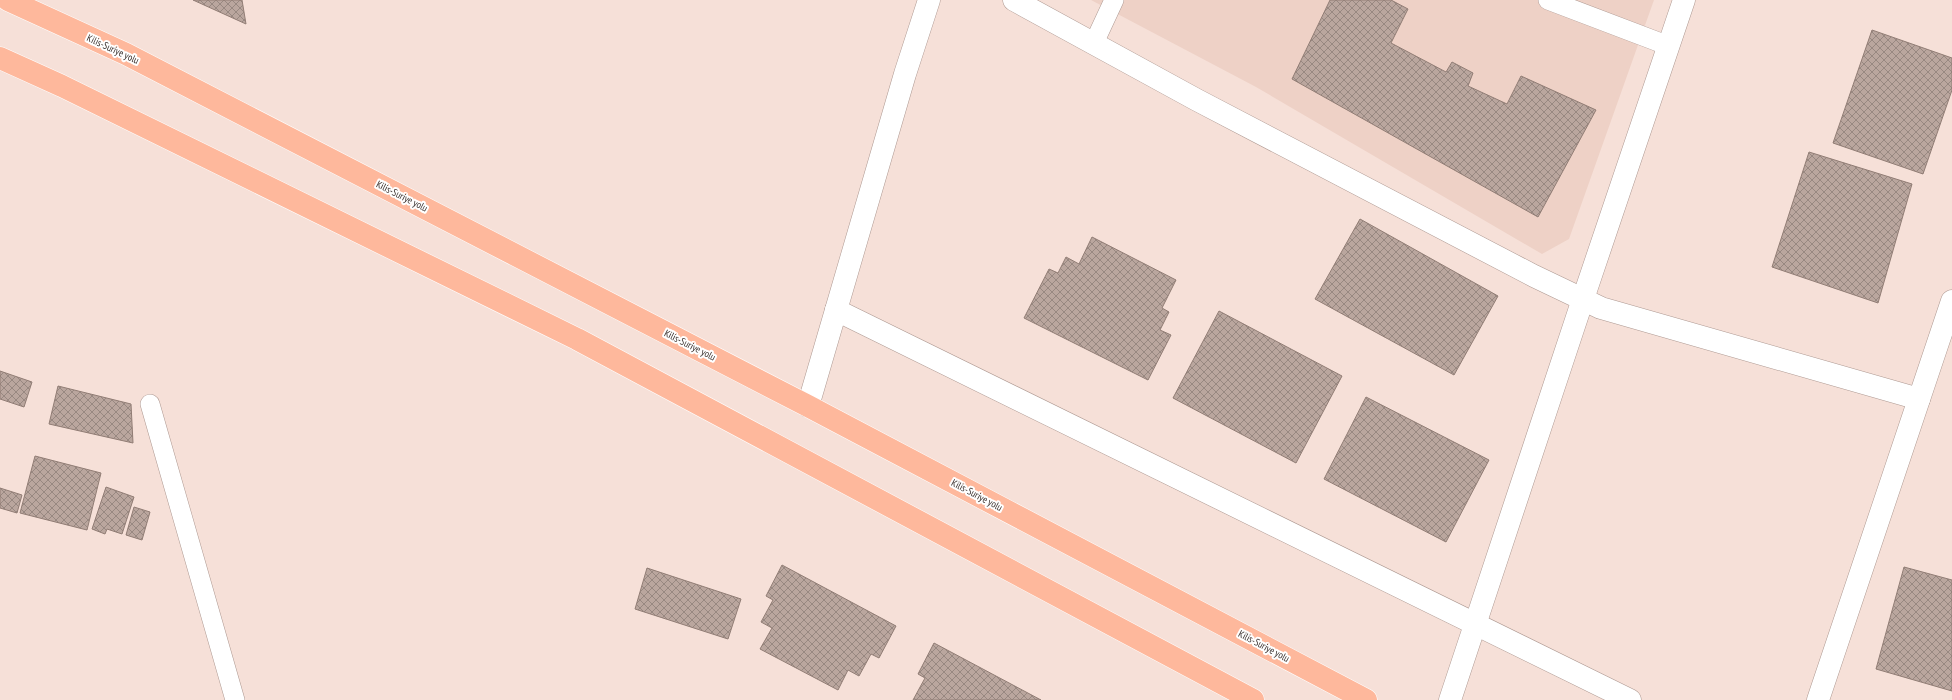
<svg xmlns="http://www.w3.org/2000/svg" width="1952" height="700" font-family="'PT Sans Narrow',sans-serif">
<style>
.built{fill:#eed1c6}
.building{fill:url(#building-cross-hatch);stroke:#917d75}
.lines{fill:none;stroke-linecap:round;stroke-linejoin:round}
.service-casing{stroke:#ae9992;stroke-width:20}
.minor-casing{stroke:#ae9992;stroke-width:23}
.trunk-casing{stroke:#fff;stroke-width:23}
.service{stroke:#fff;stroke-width:19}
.minor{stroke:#fff;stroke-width:22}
.trunk{stroke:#feb89c;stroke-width:22}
.labels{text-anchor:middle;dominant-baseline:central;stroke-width:4;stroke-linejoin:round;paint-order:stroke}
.street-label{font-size:10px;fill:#3a312e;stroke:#fff}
</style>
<defs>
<pattern id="building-cross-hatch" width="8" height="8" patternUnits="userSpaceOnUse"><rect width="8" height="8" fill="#baa69e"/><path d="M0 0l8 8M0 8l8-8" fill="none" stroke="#988881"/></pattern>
</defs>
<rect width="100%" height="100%" fill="#f6e0d8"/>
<polygon class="built" points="1091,0 1654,0 1569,239 1542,254 1256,87"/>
<g class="building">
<polygon points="193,0 242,0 246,24"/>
<polygon points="1330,0 1391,0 1408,9 1391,43 1446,72 1452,62 1473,73 1468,86 1507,104 1521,76 1596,110 1538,217 1292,79"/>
<polygon points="1872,30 1952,58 1952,90 1923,174 1833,143"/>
<polygon points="1809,152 1912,184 1878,303 1772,267"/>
<polygon points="1360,219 1498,296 1454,375 1315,299"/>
<polygon points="1092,237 1176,280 1162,308 1169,312 1160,330 1171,335 1148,380 1024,318 1049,269 1058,273 1066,257 1079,264"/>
<polygon points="1219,311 1342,376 1296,463 1173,398"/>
<polygon points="0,371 32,382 24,407 0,399"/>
<polygon points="58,386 131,404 133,443 49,424"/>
<polygon points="1366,397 1489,460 1446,542 1324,479"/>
<polygon points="35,456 101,473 87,530 20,513"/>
<polygon points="106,487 134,497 122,534 107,529 105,534 92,529"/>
<polygon points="0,488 22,495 17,513 0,508"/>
<polygon points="134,507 150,512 142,540 126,535"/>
<polygon points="782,565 896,626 879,658 871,654 859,676 848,670 838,690 760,649 772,628 761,622 773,600 766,596"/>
<polygon points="1904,567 1952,580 1952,691 1876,669"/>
<polygon points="647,568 741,599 728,639 635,609"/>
<polygon points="934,643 1041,700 913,700 925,678 918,674"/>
</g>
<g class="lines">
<defs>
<g id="service">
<polyline points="1548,0 1669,46"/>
<polyline points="1094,43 1114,0"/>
<polyline points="150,404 235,700"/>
</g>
<g id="minor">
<polyline points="1014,0 1197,100 1534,276 1601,308 1919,399"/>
<polyline points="836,310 1630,700"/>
<polyline points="808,406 905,74 929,0"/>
<polyline points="1450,700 1583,299 1684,0"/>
<polyline points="1818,700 1952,301"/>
</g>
<g id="trunk">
<polyline points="8,0 126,54 808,406 1366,700"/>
<polyline points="0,58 62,86 577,339 1253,700"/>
</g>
</defs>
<use href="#service" class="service-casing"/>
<use href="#minor" class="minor-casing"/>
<use href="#trunk" class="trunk-casing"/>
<use href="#service" class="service"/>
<use href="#minor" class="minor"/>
<use href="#trunk" class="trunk"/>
</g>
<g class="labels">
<g class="street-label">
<text transform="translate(113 49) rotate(25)">Kilis-Suriye yolu</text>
<text transform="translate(402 196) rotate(27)">Kilis-Suriye yolu</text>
<text transform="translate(690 345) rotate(27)">Kilis-Suriye yolu</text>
<text transform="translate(977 495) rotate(28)">Kilis-Suriye yolu</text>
<text transform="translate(1264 646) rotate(28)">Kilis-Suriye yolu</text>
</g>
</g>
</svg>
